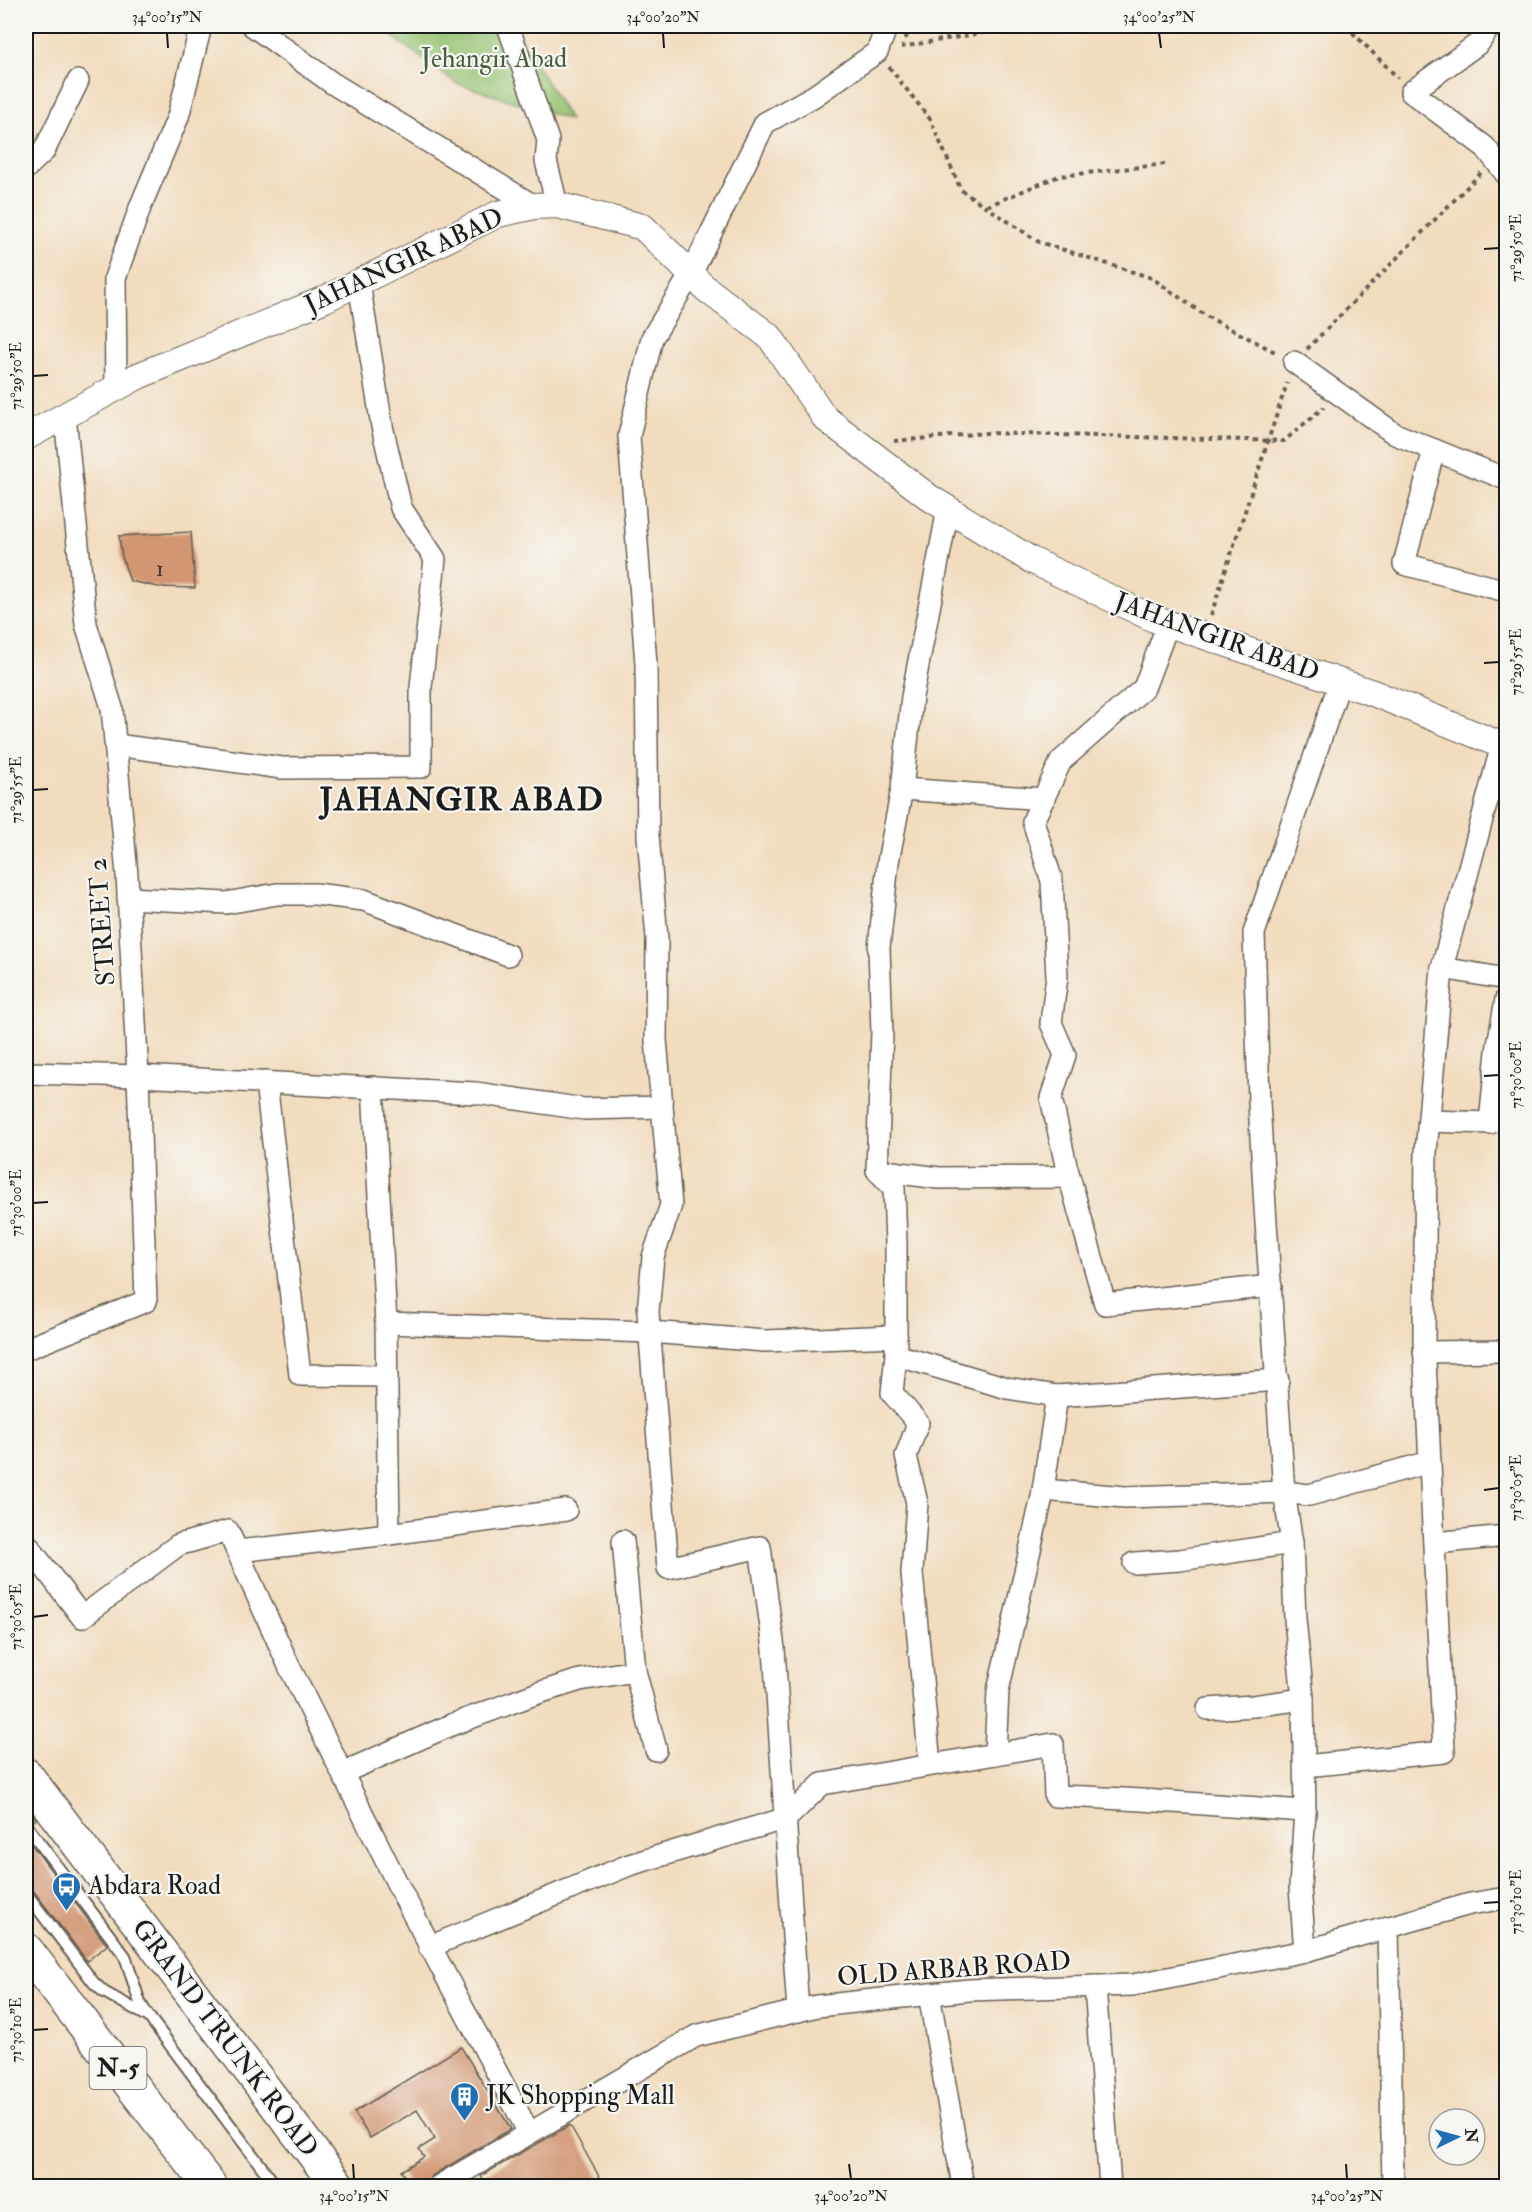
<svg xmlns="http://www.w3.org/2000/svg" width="1532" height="2212" font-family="'IM FELL Double Pica',serif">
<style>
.green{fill:#95c270;stroke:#586f46;stroke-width:1.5}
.building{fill:#d29672}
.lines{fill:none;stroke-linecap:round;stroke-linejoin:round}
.service-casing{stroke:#675f54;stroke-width:14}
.minor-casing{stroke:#675f54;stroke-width:24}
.tertiary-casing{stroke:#675f54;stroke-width:28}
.trunk-casing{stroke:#675f54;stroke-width:36}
.path{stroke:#675f54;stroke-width:4;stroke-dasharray:4.5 4.5;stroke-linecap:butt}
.service{stroke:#fff;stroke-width:10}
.minor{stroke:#fff;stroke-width:21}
.tertiary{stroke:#fff;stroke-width:26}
.trunk{stroke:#fff;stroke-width:33}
.ticks{fill:none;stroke:#1c1c1c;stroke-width:2}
.labels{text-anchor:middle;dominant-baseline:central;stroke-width:4.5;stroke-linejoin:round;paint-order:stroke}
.number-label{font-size:22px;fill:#4a3a32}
.shield{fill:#f6f6f2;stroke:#5d5d5c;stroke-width:1.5}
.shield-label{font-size:24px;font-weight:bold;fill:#1c1c1c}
.park-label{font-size:26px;fill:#4c5e3e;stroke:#f6f6f2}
.street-label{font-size:26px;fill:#1c1c1c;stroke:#f6f6f2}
.poi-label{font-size:26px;fill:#1c1c1c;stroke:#f6f6f2;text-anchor:start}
.district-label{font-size:32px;font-weight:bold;letter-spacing:1.5px;fill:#1c1c1c;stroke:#f6f6f2}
.neatline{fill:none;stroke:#1c1c1c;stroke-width:2}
.ticks-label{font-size:15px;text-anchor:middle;fill:#1c1c1c}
</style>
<rect width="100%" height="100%" fill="#f6f6f2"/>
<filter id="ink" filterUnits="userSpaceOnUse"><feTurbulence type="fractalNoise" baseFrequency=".0167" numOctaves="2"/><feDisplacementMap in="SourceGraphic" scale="12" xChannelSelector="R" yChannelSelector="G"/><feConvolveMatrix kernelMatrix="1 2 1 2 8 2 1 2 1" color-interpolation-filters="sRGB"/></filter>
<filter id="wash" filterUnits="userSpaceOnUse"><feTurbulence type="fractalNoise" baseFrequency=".008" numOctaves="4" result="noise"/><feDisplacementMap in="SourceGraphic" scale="24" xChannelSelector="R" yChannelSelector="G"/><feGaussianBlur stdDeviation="1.35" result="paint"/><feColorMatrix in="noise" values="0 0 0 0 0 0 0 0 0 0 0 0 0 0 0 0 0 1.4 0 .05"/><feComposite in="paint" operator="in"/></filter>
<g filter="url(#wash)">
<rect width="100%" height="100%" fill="#f1dcbd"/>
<polygon class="green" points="378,26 513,26 570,120 456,83"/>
<g id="blocks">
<g class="building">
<polygon points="191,532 195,588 158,587 130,581 122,557 119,536"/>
<polygon points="26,1805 36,1819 33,1822 26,1818"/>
<polygon points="26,1837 107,1945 87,1961 26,1881"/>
<polygon points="461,2047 511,2129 433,2175 427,2183 422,2187 411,2187 401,2171 424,2157 419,2149 435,2139 417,2110 370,2138 354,2112"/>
<polygon points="570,2125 605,2187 487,2187 481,2176"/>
</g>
</g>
</g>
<g filter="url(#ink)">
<use href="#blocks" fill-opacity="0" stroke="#675f54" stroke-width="1.5"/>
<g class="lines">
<defs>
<g id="service">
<polyline points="26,1825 125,1956 140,2003 149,2017 104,1992 94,1983 26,1893"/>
<polyline points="149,2017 276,2186"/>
</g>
<g id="minor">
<polyline points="253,26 332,83 534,206"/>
<polyline points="508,26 548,140 546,161 557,205"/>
<polyline points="1490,26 1479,43 1411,92 1485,147 1506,174"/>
<polyline points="26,168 44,151 78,81"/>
<polyline points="1294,362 1395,434 1506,479"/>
<polyline points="116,388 115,278 141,205 178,117 201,26"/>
<polyline points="1434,450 1404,564 1506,591"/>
<polyline points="948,509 912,697 902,789 888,862 879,948 882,1032 877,1170 894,1188 896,1243 896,1355 1007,1388 1057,1396 1278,1380"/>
<polyline points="1168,624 1144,688 1061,761 1033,821 1052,881 1057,976 1051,1023 1065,1055 1051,1098 1066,1165 1105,1304 1271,1286"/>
<polyline points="116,745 282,768 421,767 421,687 435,559 401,508 382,426 359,283"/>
<polyline points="902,789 1044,799"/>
<polyline points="128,898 226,903 277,894 315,894 364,900 508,955"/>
<polyline points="1442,968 1506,979"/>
<polyline points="26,1073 138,1076 476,1093 584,1109 662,1107"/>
<polyline points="266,1082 300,1375 387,1376"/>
<polyline points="373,1087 386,1323 389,1534"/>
<polyline points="1429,1121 1490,1123 1497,1051 1506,999"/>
<polyline points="877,1170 939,1178 1069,1177"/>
<polyline points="386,1323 650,1332 765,1341 896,1336"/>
<polyline points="26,1349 146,1301 138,1076 127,875 112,708 86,624 65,416"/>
<polyline points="1424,1352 1506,1351"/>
<polyline points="896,1355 892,1393 918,1423 906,1456 917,1503 912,1573 930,1765"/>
<polyline points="1043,1490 1125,1497 1284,1492 1309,1495 1430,1462"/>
<polyline points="623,1541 635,1671 656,1750"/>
<polyline points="26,1543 82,1617 178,1545 228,1531 289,1666 403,1895 529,2133"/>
<polyline points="1435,1543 1506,1536"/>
<polyline points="238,1551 389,1534 566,1510"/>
<polyline points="1134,1563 1180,1560 1292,1543"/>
<polyline points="1208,1709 1253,1706 1303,1699"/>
<polyline points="995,1754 998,1691 1042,1497 1057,1396"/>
<polyline points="1305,1766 1444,1752 1424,1340 1426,1152 1442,968 1502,745"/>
<polyline points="342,1773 451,1725 538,1693 580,1680 635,1671"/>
<polyline points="1388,1927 1393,2186"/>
<path d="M429,1947L629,1865L787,1818L822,1784L1053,1744L1055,1796C1138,1798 1221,1806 1305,1811"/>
<polyline points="1305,1951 1300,1887 1305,1811 1303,1699 1295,1619 1292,1543 1284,1492 1265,1207 1259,1102 1254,933 1340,682"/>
<polyline points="1095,1986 1110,2186"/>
<polyline points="929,1994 963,2186"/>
<polyline points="798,2011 774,1649 760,1547 668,1568 648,1312 653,1257 671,1205 656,1040 657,938 648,836 646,664 629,436 652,338 691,274 765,123 814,96 877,52 887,26"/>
<polyline points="439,2186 696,2036 817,2006 969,1990 1133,1985 1305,1951 1470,1904 1506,1898"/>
</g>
<polyline id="tertiary" points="26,437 138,376 325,299 498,214 534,206 557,205 643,227 705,288 770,337 825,418 930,498 1031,560 1154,619 1373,693 1506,747"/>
<g id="trunk">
<polyline points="26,1775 338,2186"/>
<polyline points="26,1950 210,2186"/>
</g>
</defs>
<use href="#service" class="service-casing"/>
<use href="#minor" class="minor-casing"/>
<use href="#tertiary" class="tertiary-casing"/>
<use href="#trunk" class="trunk-casing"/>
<g class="path">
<polyline points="1346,26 1398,78"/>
<polyline points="904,38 930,26"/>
<polyline points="901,47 1021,26"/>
<polyline points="889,67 930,119 961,190 1039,242 1152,278 1206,316 1277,353"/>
<polyline points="987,206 1059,176 1166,164"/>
<polyline points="1307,349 1481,173"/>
<polyline points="894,441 985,433 1284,441 1324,407"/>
<polyline points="1211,615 1287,383"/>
</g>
<use href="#service" class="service"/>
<use href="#minor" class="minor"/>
<use href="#tertiary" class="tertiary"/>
<use href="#trunk" class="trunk"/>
</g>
</g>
<path class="ticks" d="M167,33L168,48M663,33L664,48M1159,33L1161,48M1484,249L1499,248M33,376L48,375M1484,663L1499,662M33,790L48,789M1484,1076L1499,1075M33,1203L48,1202M1484,1490L1499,1488M33,1617L48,1615M1484,1903L1499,1902M33,2030L48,2029M353,2164L354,2179M849,2164L851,2179M1346,2164L1347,2179"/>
<defs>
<symbol id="bus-pin" viewBox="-11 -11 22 30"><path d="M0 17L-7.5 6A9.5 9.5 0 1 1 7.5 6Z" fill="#1f6fb2" stroke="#f6f6f2"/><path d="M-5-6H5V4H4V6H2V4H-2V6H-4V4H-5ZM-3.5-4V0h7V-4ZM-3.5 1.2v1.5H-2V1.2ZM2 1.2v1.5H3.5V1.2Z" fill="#fff"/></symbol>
<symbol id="building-pin" viewBox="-11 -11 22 30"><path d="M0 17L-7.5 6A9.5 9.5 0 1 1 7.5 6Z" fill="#1f6fb2" stroke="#f6f6f2"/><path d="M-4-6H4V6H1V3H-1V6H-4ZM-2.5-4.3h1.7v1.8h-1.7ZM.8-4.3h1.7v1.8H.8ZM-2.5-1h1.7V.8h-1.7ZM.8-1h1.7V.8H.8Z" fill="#fff"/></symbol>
</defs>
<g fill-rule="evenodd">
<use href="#bus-pin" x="50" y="1870" width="33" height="45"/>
<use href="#building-pin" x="448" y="2080" width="33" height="45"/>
</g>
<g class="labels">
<g class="number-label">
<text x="160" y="569">1</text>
</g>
<rect class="shield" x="89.5" y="2047" width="57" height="42" rx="4.5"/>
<g class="shield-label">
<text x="118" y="2068">N-5</text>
</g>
<g class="park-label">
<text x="494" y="59">Jehangir Abad</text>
</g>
<g class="street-label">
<text transform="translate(404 261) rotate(-25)">JAHANGIR ABAD</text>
<text transform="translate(1217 637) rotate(20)">JAHANGIR ABAD</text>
<text transform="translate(102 922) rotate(-94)">STREET 2</text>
<text transform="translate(954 1969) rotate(-4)">OLD ARBAB ROAD</text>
<text transform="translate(225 2038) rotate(53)">GRAND TRUNK ROAD</text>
</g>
<g class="poi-label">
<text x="88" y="1886">Abdara Road</text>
<text x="486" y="2096">JK Shopping Mall</text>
</g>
<g class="district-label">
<text x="462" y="800">JAHANGIR ABAD</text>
</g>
</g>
<rect width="1532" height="2212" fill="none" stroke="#f6f6f2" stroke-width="66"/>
<g transform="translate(1457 2137) rotate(85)"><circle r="28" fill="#f6f6f2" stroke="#9f9f9c" stroke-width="1.5"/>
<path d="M0-4.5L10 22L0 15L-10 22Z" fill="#1f6fb2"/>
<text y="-9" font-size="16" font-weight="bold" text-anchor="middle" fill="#1c1c1c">N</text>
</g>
<rect x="33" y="33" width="1466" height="2146" class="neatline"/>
<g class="ticks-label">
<text x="167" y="22">34°00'15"N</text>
<text x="663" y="22">34°00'20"N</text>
<text x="1159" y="22">34°00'25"N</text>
<text transform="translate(1516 248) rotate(-90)" y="5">71°29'50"E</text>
<text transform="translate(16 376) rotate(-90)" y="5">71°29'50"E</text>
<text transform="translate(1516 662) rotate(-90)" y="5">71°29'55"E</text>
<text transform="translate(16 790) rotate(-90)" y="5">71°29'55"E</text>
<text transform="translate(1516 1075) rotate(-90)" y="5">71°30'00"E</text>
<text transform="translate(16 1203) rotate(-90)" y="5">71°30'00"E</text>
<text transform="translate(1516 1488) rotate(-90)" y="5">71°30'05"E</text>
<text transform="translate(16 1617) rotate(-90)" y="5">71°30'05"E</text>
<text transform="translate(1516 1902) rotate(-90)" y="5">71°30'10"E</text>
<text transform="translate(16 2030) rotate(-90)" y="5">71°30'10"E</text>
<text x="354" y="2201">34°00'15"N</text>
<text x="851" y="2201">34°00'20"N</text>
<text x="1347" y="2201">34°00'25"N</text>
</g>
</svg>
